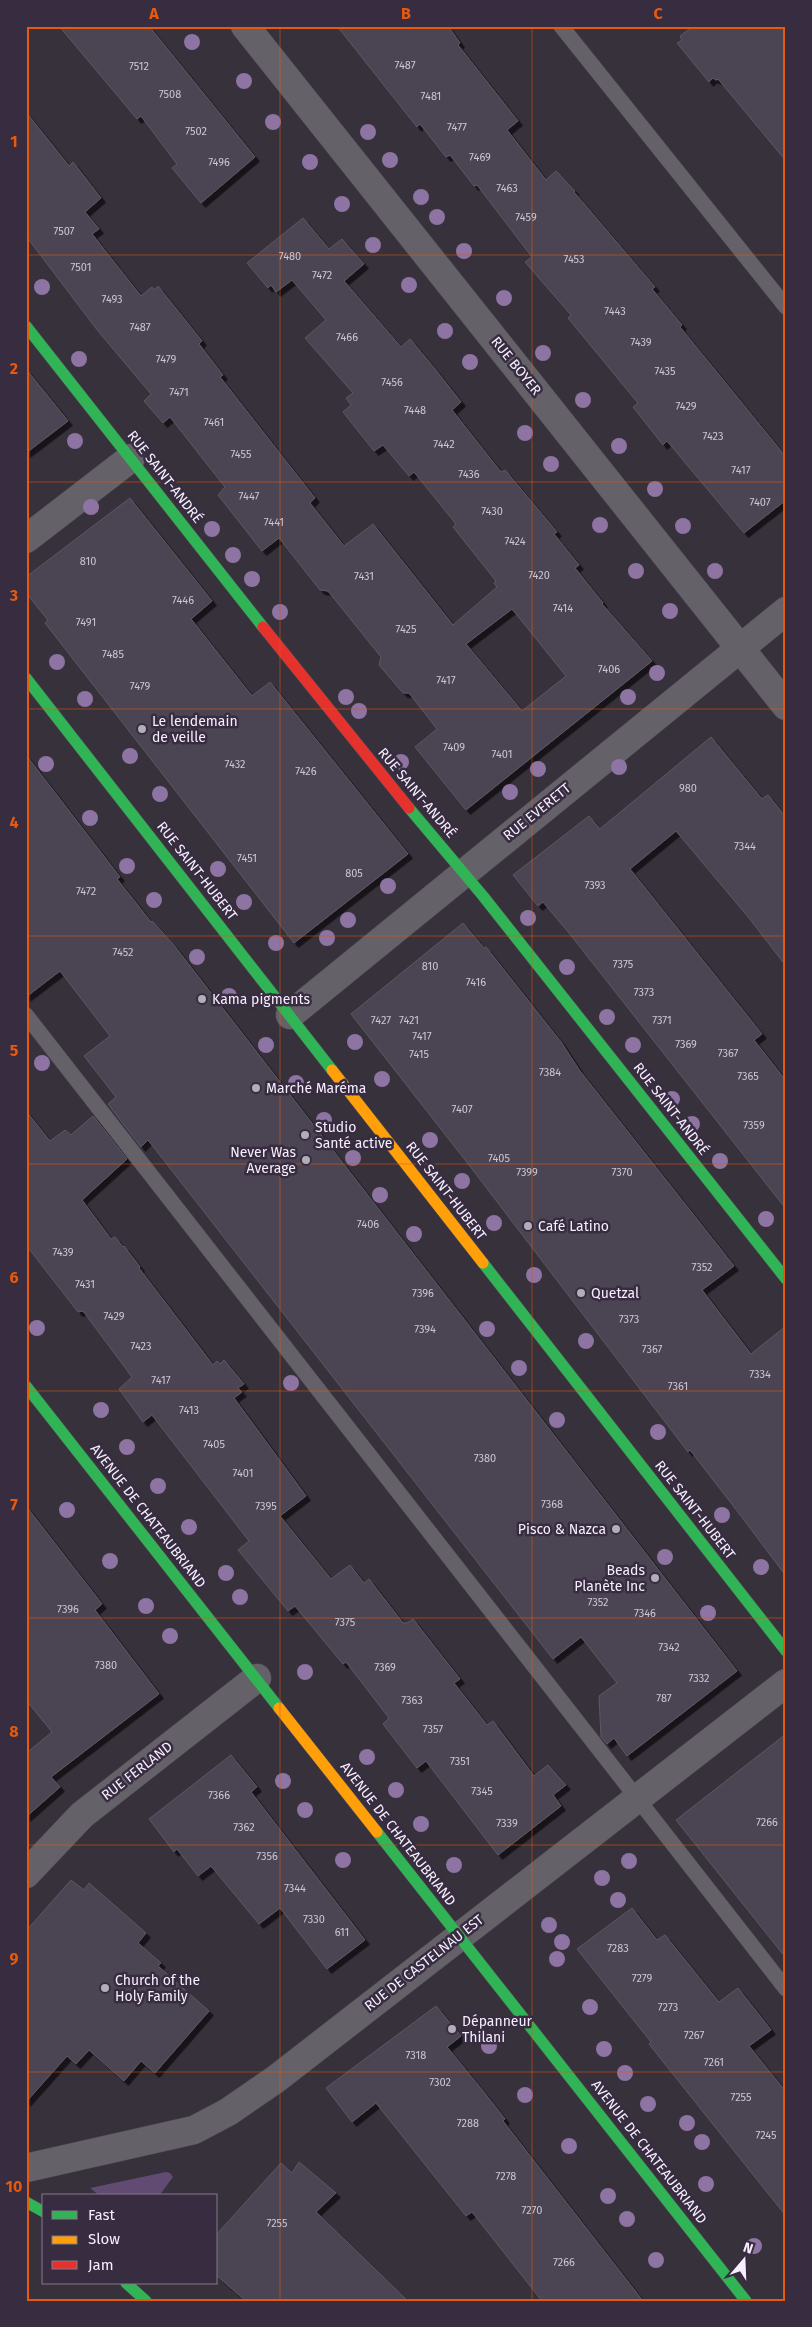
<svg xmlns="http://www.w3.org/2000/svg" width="812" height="2327" font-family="'Fira Sans',sans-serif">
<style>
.green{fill:#614b73}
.building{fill:#4c4452;stroke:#5d5862;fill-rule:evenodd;filter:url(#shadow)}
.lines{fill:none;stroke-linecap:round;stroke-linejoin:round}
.lane-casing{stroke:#524d57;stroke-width:16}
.street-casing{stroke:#524d57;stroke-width:29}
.fast-casing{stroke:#524d57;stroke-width:12}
.slow-casing{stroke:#524d57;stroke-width:12}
.jam-casing{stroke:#524d57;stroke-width:12}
.lane{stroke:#656169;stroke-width:15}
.street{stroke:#656169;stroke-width:28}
.fast{stroke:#30b455;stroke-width:11}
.slow{stroke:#ff9f0a;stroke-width:11}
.jam{stroke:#e5322d;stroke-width:11}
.tree{fill:#8d74a2}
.grid{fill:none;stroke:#e8590c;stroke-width:1;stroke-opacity:0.55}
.poi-dot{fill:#b3acb9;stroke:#382c41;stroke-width:2}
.labels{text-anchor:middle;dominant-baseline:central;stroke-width:5;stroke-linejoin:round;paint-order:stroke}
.number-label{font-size:11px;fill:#ccc4d2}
.street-label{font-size:14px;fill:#f6effd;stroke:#382c41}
.poi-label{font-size:14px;fill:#f6effd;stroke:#382c41;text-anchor:start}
.neatline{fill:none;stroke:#e8590c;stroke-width:2}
.grid-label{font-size:16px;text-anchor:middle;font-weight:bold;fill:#e8590c}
</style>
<defs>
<filter id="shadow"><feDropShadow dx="4.5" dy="4.5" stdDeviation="0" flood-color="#0009"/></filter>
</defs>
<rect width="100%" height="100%" fill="#37313c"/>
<polygon class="green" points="166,2172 170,2173 173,2177 159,2196 100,2196 90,2188"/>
<g class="building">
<polygon points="59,26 149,26 255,157 201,203 172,168 177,164 141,116 137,119"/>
<polygon points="337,26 448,26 460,43 458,45 518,121 507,130 546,180 556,171 575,191 574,192 655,287 652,289 682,325 680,327 786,457 786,500 744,533 667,441 663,445 633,407 638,403 568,318 571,315 525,262 532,257 477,185 474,186 450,155 446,157 420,124 417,127"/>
<polygon points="693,26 786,26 786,161 718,79 716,80 713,78 709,82 677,43 682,40 680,36"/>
<path d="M26,112L69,166L73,162L101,198L85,212L99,229L92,234L141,296L152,287L154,290L158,286L202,341L199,344L223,375L220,377L315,498L310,503L344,546L373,524L453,625L497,587L494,583L496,581L453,527L456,524L414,472L409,476L383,445L374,451L343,412L351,405L346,398L353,393L305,338L326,320L292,280L276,292L271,285L268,288L247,263L303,218L329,249L342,239L364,264L344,281L401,347L410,339L435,369L461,402L452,410L501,472L505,470L557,532L554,534L579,565L575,568L603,603L602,604L652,661L466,810L415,747L437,729L409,693H403L379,665L381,657L328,591L320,590L279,538L262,551L218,495L225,487L170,417L163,423L144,401L151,394L98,331L26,236ZM512,609L566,676L522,711L466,644Z"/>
<polygon points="26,369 68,421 26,453"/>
<polygon points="130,498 212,601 191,619 252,696 270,682 408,854 294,943 45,623 48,620 26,593 26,577"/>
<polygon points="711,737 762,799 768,795 786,817 786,966 749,918 676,831 630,869 762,1034 754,1040 786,1081 786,1209 569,933 543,902 538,906 513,875 589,816 600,829"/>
<polygon points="26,755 120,877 117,879 151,922 152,921 173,944 737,1671 627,1756 614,1738 607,1744 601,1737 599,1696 617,1683 581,1637 553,1659 148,1140 141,1147 108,1104 116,1097 84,1056 110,1036 60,971 26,997"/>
<polygon points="463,923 484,948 486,947 561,1042 580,1071 734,1266 702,1290 751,1354 786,1326 786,1576 738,1512 690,1450 688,1452 469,1165 351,1014"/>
<polygon points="26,1111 50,1141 65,1130 71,1135 93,1116 127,1159 82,1200 111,1239 115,1237 123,1247 124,1246 140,1267 139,1268 213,1365 217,1361 220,1364 224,1360 244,1384 238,1388 242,1392 234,1398 306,1496 280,1516 331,1579 350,1565 364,1583 369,1579 403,1623 407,1623 413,1619 460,1679 454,1683 487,1725 493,1721 534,1776 548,1765 566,1785 553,1795 561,1806 498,1855 426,1761 417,1768 383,1724 389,1718 346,1662 343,1664 295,1606 288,1611 238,1550 249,1541 152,1415 143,1422 119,1389 132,1377 83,1311 78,1312 26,1245"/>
<polygon points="26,1506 102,1604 95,1610 159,1694 51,1777 60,1787 26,1817 26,1748 29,1751 52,1732 26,1700"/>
<polygon points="786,1734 786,1958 676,1820"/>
<polygon points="231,1755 257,1787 251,1792 365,1940 327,1969 280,1908 259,1924 211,1866 198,1876 177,1849 174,1852 149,1819"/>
<polygon points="71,1880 84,1890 89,1883 146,1933 138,1943 161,1963 158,1966 209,2011 155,2073 141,2061 124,2081 89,2050 76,2064 67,2056 26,2102 26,1931"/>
<polygon points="632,1908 657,1940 665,1935 719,2002 738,1988 771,2030 749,2046 786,2092 786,2216 649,2044 651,2042 577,1949"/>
<polygon points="436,2006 461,2036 447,2047 483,2091 505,2119 503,2121 643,2301 542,2301 472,2212 466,2216 376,2103 352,2122 326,2088"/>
<polygon points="299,2162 336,2193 316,2212 408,2301 246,2301 216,2275 216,2235 281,2163 292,2173"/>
</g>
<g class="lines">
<defs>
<g id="lane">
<polyline points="561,26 786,307"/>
<polyline points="26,1015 786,1989"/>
</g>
<g id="street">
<polyline points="245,26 786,706"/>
<polyline points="26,539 131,458"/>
<polyline points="290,1015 786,611"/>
<polyline points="26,1874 82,1815 257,1678"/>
<polyline points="26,2168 194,2130 228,2112 276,2079 786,1683"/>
</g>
<g id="fast">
<polyline points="26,326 263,627"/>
<polyline points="26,678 332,1070"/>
<polyline points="409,808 483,896 786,1279"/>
<polyline points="483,1263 786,1651"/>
<polyline points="26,1386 279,1708"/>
<polyline points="377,1832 746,2301"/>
<polyline points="26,2202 44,2212"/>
<polyline points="126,2283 146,2301"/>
</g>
<g id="slow">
<polyline points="332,1070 483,1263"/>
<polyline points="279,1708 377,1832"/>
</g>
<polyline id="jam" points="263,627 409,808"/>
</defs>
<use href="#lane" class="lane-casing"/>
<use href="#street" class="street-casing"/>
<use href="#fast" class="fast-casing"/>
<use href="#slow" class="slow-casing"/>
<use href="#jam" class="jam-casing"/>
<use href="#lane" class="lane"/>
<use href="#street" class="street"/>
<use href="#fast" class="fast"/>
<use href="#slow" class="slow"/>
<use href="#jam" class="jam"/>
</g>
<g class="tree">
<circle cx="192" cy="42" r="8"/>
<circle cx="244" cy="81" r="8"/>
<circle cx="273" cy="122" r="8"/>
<circle cx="368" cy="132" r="8"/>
<circle cx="390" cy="160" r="8"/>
<circle cx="310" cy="162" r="8"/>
<circle cx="421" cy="197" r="8"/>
<circle cx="342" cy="204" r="8"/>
<circle cx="437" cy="217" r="8"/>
<circle cx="373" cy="245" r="8"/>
<circle cx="464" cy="251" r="8"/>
<circle cx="409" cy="285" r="8"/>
<circle cx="42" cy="287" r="8"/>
<circle cx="504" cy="298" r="8"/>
<circle cx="445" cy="331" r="8"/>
<circle cx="543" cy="353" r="8"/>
<circle cx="79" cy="359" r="8"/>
<circle cx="470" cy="362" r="8"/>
<circle cx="583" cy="400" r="8"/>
<circle cx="525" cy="433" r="8"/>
<circle cx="75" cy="441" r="8"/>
<circle cx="619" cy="446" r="8"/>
<circle cx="551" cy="464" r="8"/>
<circle cx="655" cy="489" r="8"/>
<circle cx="91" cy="507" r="8"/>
<circle cx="600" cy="525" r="8"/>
<circle cx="683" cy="526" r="8"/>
<circle cx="212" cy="529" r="8"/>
<circle cx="233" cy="555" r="8"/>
<circle cx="636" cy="571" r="8"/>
<circle cx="715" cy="571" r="8"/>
<circle cx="252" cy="579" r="8"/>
<circle cx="670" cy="611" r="8"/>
<circle cx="280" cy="612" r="8"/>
<circle cx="57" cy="662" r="8"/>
<circle cx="657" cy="673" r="8"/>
<circle cx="346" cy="697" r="8"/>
<circle cx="628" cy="697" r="8"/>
<circle cx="85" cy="699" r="8"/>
<circle cx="359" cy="711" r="8"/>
<circle cx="130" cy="756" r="8"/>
<circle cx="401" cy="762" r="8"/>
<circle cx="46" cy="764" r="8"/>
<circle cx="619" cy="767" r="8"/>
<circle cx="538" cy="769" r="8"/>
<circle cx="510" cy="792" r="8"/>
<circle cx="160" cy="794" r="8"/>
<circle cx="90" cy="818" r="8"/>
<circle cx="127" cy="866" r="8"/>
<circle cx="218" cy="869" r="8"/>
<circle cx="388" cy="886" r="8"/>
<circle cx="154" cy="900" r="8"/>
<circle cx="244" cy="902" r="8"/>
<circle cx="528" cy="918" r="8"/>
<circle cx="348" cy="920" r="8"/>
<circle cx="327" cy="938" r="8"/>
<circle cx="276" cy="943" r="8"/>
<circle cx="197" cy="957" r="8"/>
<circle cx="567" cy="967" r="8"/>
<circle cx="229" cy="996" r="8"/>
<circle cx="607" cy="1017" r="8"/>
<circle cx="355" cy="1042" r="8"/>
<circle cx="266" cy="1045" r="8"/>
<circle cx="633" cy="1045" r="8"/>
<circle cx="42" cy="1063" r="8"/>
<circle cx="382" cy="1079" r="8"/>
<circle cx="296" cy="1083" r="8"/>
<circle cx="672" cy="1099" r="8"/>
<circle cx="324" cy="1120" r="8"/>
<circle cx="692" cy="1124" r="8"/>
<circle cx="430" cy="1140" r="8"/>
<circle cx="353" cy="1158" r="8"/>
<circle cx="720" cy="1161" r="8"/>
<circle cx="462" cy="1181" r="8"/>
<circle cx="380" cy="1195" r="8"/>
<circle cx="766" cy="1219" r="8"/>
<circle cx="494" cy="1223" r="8"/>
<circle cx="414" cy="1234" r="8"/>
<circle cx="534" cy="1275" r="8"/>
<circle cx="37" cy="1328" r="8"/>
<circle cx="487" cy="1329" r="8"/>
<circle cx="586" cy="1341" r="8"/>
<circle cx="519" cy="1368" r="8"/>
<circle cx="291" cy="1383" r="8"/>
<circle cx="101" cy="1410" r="8"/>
<circle cx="557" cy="1420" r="8"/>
<circle cx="658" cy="1432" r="8"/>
<circle cx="127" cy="1447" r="8"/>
<circle cx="158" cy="1486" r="8"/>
<circle cx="67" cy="1510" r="8"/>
<circle cx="722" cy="1515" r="8"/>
<circle cx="189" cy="1527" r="8"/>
<circle cx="665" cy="1557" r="8"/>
<circle cx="110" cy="1561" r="8"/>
<circle cx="761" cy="1567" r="8"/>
<circle cx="226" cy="1573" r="8"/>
<circle cx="240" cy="1597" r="8"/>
<circle cx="146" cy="1606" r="8"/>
<circle cx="708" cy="1613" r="8"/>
<circle cx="170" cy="1636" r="8"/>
<circle cx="305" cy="1672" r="8"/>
<circle cx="367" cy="1757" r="8"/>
<circle cx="283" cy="1781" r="8"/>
<circle cx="396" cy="1790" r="8"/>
<circle cx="305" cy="1810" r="8"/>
<circle cx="421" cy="1824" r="8"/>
<circle cx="343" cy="1860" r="8"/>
<circle cx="629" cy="1861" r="8"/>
<circle cx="454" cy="1865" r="8"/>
<circle cx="602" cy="1878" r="8"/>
<circle cx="618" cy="1900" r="8"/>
<circle cx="549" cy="1925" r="8"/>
<circle cx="562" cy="1942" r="8"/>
<circle cx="557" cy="1959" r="8"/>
<circle cx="590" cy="2007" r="8"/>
<circle cx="489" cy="2046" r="8"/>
<circle cx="604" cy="2049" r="8"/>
<circle cx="625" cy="2073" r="8"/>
<circle cx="525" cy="2095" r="8"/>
<circle cx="648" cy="2104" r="8"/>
<circle cx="687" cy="2123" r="8"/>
<circle cx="702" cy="2142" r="8"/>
<circle cx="569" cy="2146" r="8"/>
<circle cx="706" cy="2184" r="8"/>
<circle cx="608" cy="2196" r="8"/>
<circle cx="627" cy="2219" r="8"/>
<circle cx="754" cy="2246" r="8"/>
<circle cx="656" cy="2260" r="8"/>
</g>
<path class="grid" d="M280,26V2301M532,26V2301M26,255H786M26,482H786M26,709H786M26,936H786M26,1164H786M26,1391H786M26,1618H786M26,1845H786M26,2072H786"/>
<g class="poi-dot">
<circle cx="142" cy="729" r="5"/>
<circle cx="202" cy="999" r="5"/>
<circle cx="256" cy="1088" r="5"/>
<circle cx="305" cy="1135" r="5"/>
<circle cx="306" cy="1160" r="5"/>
<circle cx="528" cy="1226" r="5"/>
<circle cx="581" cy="1293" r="5"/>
<circle cx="616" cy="1529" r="5"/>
<circle cx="655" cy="1578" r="5"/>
<circle cx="105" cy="1988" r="5"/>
<circle cx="452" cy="2029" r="5"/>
</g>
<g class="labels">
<g class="number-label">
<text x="405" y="65">7487</text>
<text x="139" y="66">7512</text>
<text x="170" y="94">7508</text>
<text x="431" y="96">7481</text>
<text x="457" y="127">7477</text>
<text x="196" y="131">7502</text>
<text x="480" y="157">7469</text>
<text x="219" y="162">7496</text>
<text x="507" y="188">7463</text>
<text x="526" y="217">7459</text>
<text x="64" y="231">7507</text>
<text x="290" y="256">7480</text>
<text x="574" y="259">7453</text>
<text x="81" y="267">7501</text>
<text x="322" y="275">7472</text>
<text x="112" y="299">7493</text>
<text x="615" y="311">7443</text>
<text x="140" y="327">7487</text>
<text x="347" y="337">7466</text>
<text x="641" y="342">7439</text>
<text x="166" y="359">7479</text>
<text x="665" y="371">7435</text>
<text x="392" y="382">7456</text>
<text x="179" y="392">7471</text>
<text x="686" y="406">7429</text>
<text x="415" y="410">7448</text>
<text x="214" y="422">7461</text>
<text x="713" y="436">7423</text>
<text x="444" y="444">7442</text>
<text x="241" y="454">7455</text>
<text x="741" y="470">7417</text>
<text x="469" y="474">7436</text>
<text x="249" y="496">7447</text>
<text x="760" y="502">7407</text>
<text x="492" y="511">7430</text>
<text x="274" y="522">7441</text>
<text x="515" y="541">7424</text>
<text x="88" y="561">810</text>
<text x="539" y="575">7420</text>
<text x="364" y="576">7431</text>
<text x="183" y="600">7446</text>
<text x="563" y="608">7414</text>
<text x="86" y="622">7491</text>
<text x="406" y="629">7425</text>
<text x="113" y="654">7485</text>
<text x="609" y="669">7406</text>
<text x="446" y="680">7417</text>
<text x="140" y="686">7479</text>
<text x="454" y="747">7409</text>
<text x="502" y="754">7401</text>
<text x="235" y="764">7432</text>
<text x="306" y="771">7426</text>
<text x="688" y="788">980</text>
<text x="745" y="846">7344</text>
<text x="247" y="858">7451</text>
<text x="354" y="873">805</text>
<text x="595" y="885">7393</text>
<text x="86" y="891">7472</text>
<text x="123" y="952">7452</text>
<text x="623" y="964">7375</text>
<text x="430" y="966">810</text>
<text x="476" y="982">7416</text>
<text x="644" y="992">7373</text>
<text x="381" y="1020">7427</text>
<text x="409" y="1020">7421</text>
<text x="662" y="1020">7371</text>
<text x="422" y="1036">7417</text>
<text x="686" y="1044">7369</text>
<text x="728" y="1053">7367</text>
<text x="419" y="1054">7415</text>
<text x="550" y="1072">7384</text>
<text x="748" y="1076">7365</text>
<text x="462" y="1109">7407</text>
<text x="754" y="1125">7359</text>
<text x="499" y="1158">7405</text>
<text x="527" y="1172">7399</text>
<text x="622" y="1172">7370</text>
<text x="368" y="1224">7406</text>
<text x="63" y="1252">7439</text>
<text x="702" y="1267">7352</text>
<text x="85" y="1284">7431</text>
<text x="423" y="1293">7396</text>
<text x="114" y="1316">7429</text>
<text x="629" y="1319">7373</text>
<text x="425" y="1329">7394</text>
<text x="141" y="1346">7423</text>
<text x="652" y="1349">7367</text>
<text x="760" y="1374">7334</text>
<text x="161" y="1380">7417</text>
<text x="678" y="1386">7361</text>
<text x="189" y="1410">7413</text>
<text x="214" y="1444">7405</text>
<text x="485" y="1458">7380</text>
<text x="243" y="1473">7401</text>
<text x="552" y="1504">7368</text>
<text x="266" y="1506">7395</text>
<text x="598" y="1602">7352</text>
<text x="68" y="1609">7396</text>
<text x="645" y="1613">7346</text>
<text x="345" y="1622">7375</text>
<text x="669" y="1647">7342</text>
<text x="106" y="1665">7380</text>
<text x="385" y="1667">7369</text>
<text x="699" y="1678">7332</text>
<text x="664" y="1698">787</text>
<text x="412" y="1700">7363</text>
<text x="433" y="1729">7357</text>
<text x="460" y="1761">7351</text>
<text x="482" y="1791">7345</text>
<text x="219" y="1795">7366</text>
<text x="767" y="1822">7266</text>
<text x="507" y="1823">7339</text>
<text x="244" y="1827">7362</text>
<text x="267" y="1856">7356</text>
<text x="295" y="1888">7344</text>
<text x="314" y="1919">7330</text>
<text x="342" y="1932">611</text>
<text x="618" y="1948">7283</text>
<text x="642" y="1978">7279</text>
<text x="668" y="2007">7273</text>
<text x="694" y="2035">7267</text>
<text x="416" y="2055">7318</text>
<text x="714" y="2062">7261</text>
<text x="440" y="2082">7302</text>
<text x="741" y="2097">7255</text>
<text x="468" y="2123">7288</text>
<text x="766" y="2135">7245</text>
<text x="506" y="2176">7278</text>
<text x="532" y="2210">7270</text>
<text x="277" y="2223">7255</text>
<text x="564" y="2262">7266</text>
</g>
<g class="street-label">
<text transform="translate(516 366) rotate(51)">RUE BOYER</text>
<text transform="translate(165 477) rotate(52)">RUE SAINT-ANDRÉ</text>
<text transform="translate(417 793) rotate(50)">RUE SAINT-ANDRÉ</text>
<text transform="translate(537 812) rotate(-39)">RUE EVERETT</text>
<text transform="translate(197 871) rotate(52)">RUE SAINT-HUBERT</text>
<text transform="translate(671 1109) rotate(52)">RUE SAINT-ANDRÉ</text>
<text transform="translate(446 1191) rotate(52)">RUE SAINT-HUBERT</text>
<text transform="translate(695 1510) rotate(52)">RUE SAINT-HUBERT</text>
<text transform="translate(148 1516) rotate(52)">AVENUE DE CHATEAUBRIAND</text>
<text transform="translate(137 1771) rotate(-38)">RUE FERLAND</text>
<text transform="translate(398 1834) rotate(52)">AVENUE DE CHATEAUBRIAND</text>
<text transform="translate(424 1963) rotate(-38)">RUE DE CASTELNAU EST</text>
<text transform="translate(649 2152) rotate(52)">AVENUE DE CHATEAUBRIAND</text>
</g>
<g class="poi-label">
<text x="152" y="721">Le lendemain<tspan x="152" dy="16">de veille</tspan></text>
<text x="212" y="999">Kama pigments</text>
<text x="266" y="1088">Marché Maréma</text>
<text x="315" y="1127">Studio<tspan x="315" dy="16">Santé active</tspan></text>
<text x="296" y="1152" text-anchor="end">Never Was<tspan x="296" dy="16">Average</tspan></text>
<text x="538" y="1226">Café Latino</text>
<text x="591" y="1293">Quetzal</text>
<text x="606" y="1529" text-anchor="end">Pisco &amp; Nazca</text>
<text x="645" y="1570" text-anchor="end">Beads<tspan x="645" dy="16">Planète Inc</tspan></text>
<text x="115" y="1980">Church of the<tspan x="115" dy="16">Holy Family</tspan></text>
<text x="462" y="2021">Dépanneur<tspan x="462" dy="16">Thilani</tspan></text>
</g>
</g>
<rect width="812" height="2327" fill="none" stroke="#382c41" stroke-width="55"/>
<rect x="42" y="2194" width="175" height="90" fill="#382c41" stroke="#847a8c"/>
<rect x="52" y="2211" width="25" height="8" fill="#30b455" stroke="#847a8c"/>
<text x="88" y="2220" font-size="15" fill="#f6effd">Fast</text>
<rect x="52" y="2236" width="25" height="8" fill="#ff9f0a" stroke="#847a8c"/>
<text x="88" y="2244" font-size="15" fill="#f6effd">Slow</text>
<rect x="52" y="2261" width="25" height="8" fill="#e5322d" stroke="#847a8c"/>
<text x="88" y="2270" font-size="15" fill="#f6effd">Jam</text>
<g transform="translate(744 2260) rotate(19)" stroke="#382c41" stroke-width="4" paint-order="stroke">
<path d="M0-4L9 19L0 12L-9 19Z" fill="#f6effd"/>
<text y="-8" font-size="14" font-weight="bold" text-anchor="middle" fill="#f6effd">N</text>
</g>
<rect x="28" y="28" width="756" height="2272" class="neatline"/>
<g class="grid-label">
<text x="154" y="19">A</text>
<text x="406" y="19">B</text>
<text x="658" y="19">C</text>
<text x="14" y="147">1</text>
<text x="14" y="374">2</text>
<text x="14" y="601">3</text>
<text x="14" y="828">4</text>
<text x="14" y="1056">5</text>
<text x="14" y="1283">6</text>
<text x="14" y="1510">7</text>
<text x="14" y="1737">8</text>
<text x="14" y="1964">9</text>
<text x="14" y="2192">10</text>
</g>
</svg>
